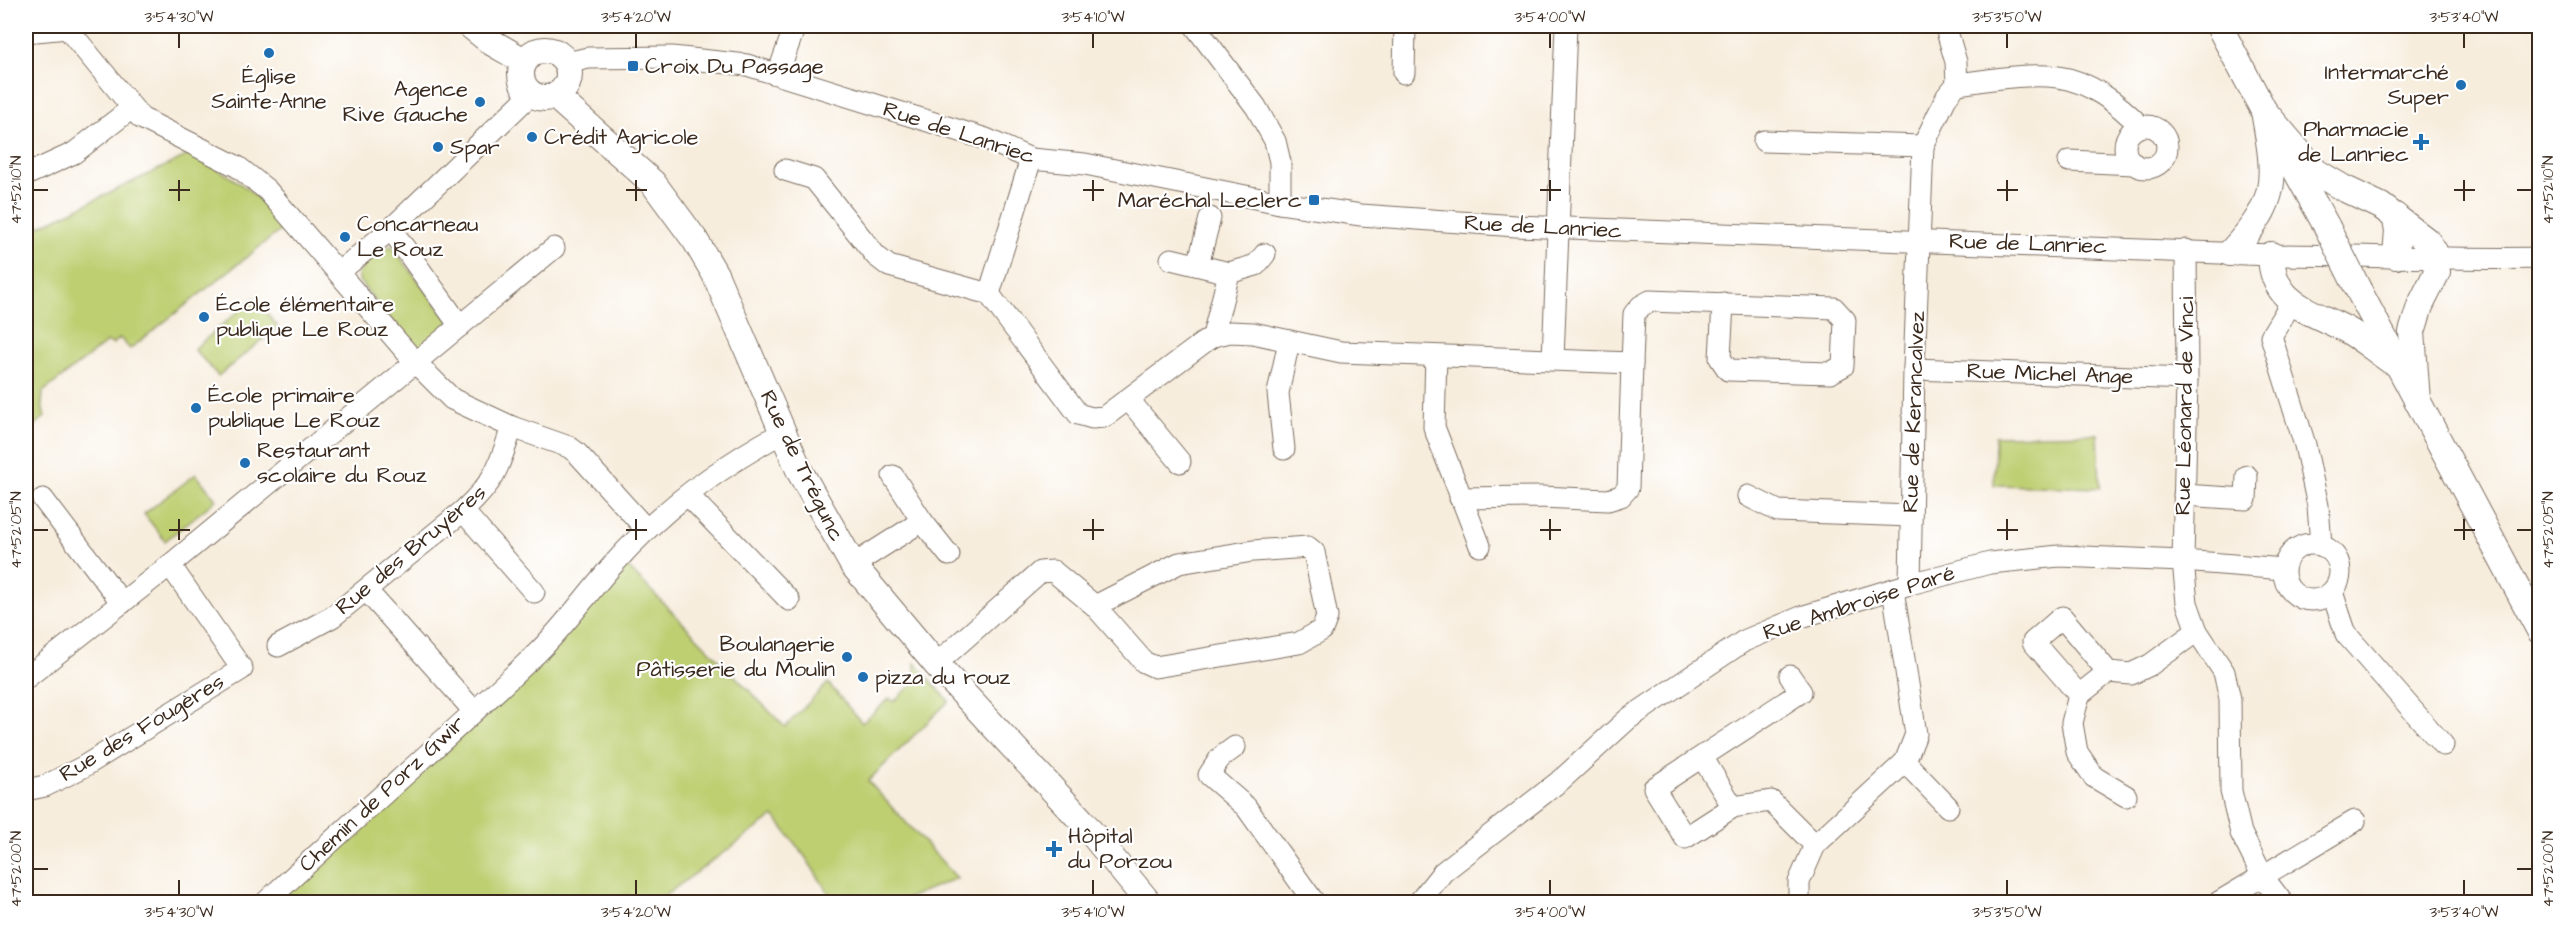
<svg xmlns="http://www.w3.org/2000/svg" width="2565" height="928" font-family="'Architects Daughter',sans-serif">
<style>
.green{fill:#becf72;stroke:#7c7c48;stroke-width:1.5}
.lines{fill:none;stroke-linecap:round;stroke-linejoin:round}
.minor-casing{stroke:#7d6e61;stroke-width:23}
.major-casing{stroke:#7d6e61;stroke-width:28}
.minor{stroke:#fff;stroke-width:21}
.major{stroke:#fff;stroke-width:26}
.major-bridge-casing{stroke:#7d6e61;stroke-width:28;stroke-linecap:butt}
.major-bridge{stroke:#fff;stroke-width:26}
.ticks{fill:none;stroke:#3b2a1e;stroke-width:2}
.poi-dot{fill:#1f6fb2;stroke:#fff;stroke-width:2}
.labels{text-anchor:middle;dominant-baseline:central;stroke-width:4.5;stroke-linejoin:round;paint-order:stroke}
.poi-label{font-size:22px;fill:#3b2a1e;stroke:#fff;text-anchor:start}
.street-label{font-size:22px;fill:#3b2a1e;stroke:#fff}
.neatline{fill:none;stroke:#3b2a1e;stroke-width:2}
.ticks-label{font-size:15px;text-anchor:middle;fill:#3b2a1e}
</style>
<rect width="100%" height="100%" fill="#fff"/>
<filter id="ink" filterUnits="userSpaceOnUse"><feTurbulence type="fractalNoise" baseFrequency=".0167" numOctaves="2"/><feDisplacementMap in="SourceGraphic" scale="12" xChannelSelector="R" yChannelSelector="G"/><feConvolveMatrix kernelMatrix="1 2 1 2 8 2 1 2 1" color-interpolation-filters="sRGB"/></filter>
<filter id="wash" filterUnits="userSpaceOnUse"><feTurbulence type="fractalNoise" baseFrequency=".008" numOctaves="4" result="noise"/><feDisplacementMap in="SourceGraphic" scale="24" xChannelSelector="R" yChannelSelector="G"/><feGaussianBlur stdDeviation="1.35" result="paint"/><feColorMatrix in="noise" values="0 0 0 0 0 0 0 0 0 0 0 0 0 0 0 0 0 1.4 0 .05"/><feComposite in="paint" operator="in"/></filter>
<g filter="url(#wash)">
<rect width="100%" height="100%" fill="#f7eddd"/>
<g class="green">
<path d="M188,155C233,174 253,191 286,226L130,349L120,338L113,344L107,342L43,392L42,405L45,417L26,431V233Z"/>
<polygon points="391,245 450,322 420,351 414,347 359,281 358,273 369,261"/>
<polygon points="254,298 278,327 218,376 194,349"/>
<polygon points="2098,434 2100,488 1994,485 1995,436"/>
<polygon points="196,474 216,500 165,541 144,514"/>
<path d="M623,562L785,727L828,683L862,723L890,698L893,702L915,682V663L949,701L868,781L957,878L898,902H834L806,858L774,816L656,902H634L627,895L617,902H271L496,699C548,664 584,611 623,562Z"/>
</g>
</g>
<g filter="url(#ink)">
<g class="lines">
<defs>
<g id="minor">
<polyline points="1195,26 1256,107 1275,141 1280,162 1280,203"/>
<polyline points="67,28 141,118 238,167 267,190 415,362 452,399 512,427 569,447 577,453 646,529"/>
<polyline points="26,32 67,28"/>
<path d="M567,63L588,58L672,57L747,65L986,139L1031,159L1085,164L1280,203L1361,215L1516,226L2271,255C2360,255 2450,260 2540,258"/>
<polyline points="1404,73 1405,26"/>
<polyline points="778,74 795,26"/>
<path d="M1957,84C1989,80 2025,73 2058,77C2089,81 2119,104 2140,126"/>
<circle cx="2146" cy="147" r="21"/>
<polyline points="1764,141 1923,146"/>
<polyline points="2069,161 2134,164"/>
<polyline points="785,170 814,179 876,256 889,266 989,294"/>
<polyline points="26,175 74,153 132,108"/>
<polyline points="391,229 460,326"/>
<polyline points="2186,250 2187,379 2183,561 2187,603 2197,631 2224,672 2230,699 2231,791 2241,833 2263,877 2282,902"/>
<polyline points="1171,259 1229,273 1256,265 1265,254"/>
<polyline points="1198,265 1210,218"/>
<polyline points="339,272 391,229 531,94"/>
<polyline points="989,294 1078,414 1092,418 1104,417 1203,343 1213,336 1230,332 1253,333 1341,352 1632,363 1634,314 1641,306 1650,301 1834,308 1845,320 1843,366 1830,373 1728,370 1720,358 1723,303"/>
<polyline points="989,294 1031,159"/>
<polyline points="2291,303 2271,336 2305,445 2318,506 2321,545"/>
<polyline points="1213,336 1229,273"/>
<polyline points="1436,356 1434,427 1480,546"/>
<polyline points="1553,359 1566,26"/>
<polyline points="1914,369 2187,379"/>
<polyline points="1129,400 1180,462"/>
<polyline points="1284,449 1278,393 1289,341"/>
<polyline points="688,495 789,600"/>
<polyline points="2184,495 2246,499 2247,476"/>
<polyline points="1748,496 1778,511 1911,516"/>
<polyline points="1460,498 1541,497 1608,500 1621,496 1628,488 1632,363"/>
<polyline points="43,499 122,603"/>
<polyline points="463,511 534,592"/>
<polyline points="922,521 949,555"/>
<circle cx="2312" cy="572" r="28"/>
<polyline points="853,565 922,521 893,476"/>
<polyline points="1910,584 1914,369 1923,146 1947,96 1957,84 1956,62 1946,28"/>
<polyline points="366,590 473,710"/>
<polyline points="2332,592 2346,634 2443,745"/>
<path d="M278,646L332,617L463,511C496,480 498,469 512,427"/>
<polyline points="936,664 1040,572 1053,571 1095,606 1144,662 1155,667 1299,643 1322,630 1327,617 1314,552 1308,547 1253,551 1179,563 1095,606"/>
<polyline points="1790,676 1801,692 1654,788 1685,838 1733,807 1771,801 1815,845"/>
<polyline points="26,678 170,565 554,248"/>
<polyline points="2079,695 2033,642 2062,617 2108,672"/>
<polyline points="1235,747 1220,758 1209,775 1246,807 1314,902"/>
<polyline points="1702,757 1733,807"/>
<polyline points="1905,762 1948,807"/>
<polyline points="26,790 45,786 83,767 242,669 170,565"/>
<polyline points="2126,796 2094,777 2077,752 2072,723 2079,695 2108,672 2131,674 2150,665 2197,631"/>
<path d="M266,902C355,818 448,738 537,653C564,627 586,595 611,567C658,513 719,467 782,433"/>
<polyline points="1419,902 1443,872 1561,780 1628,719 1744,641 1801,617 1910,584 1990,563 2059,556 2183,561 2284,569"/>
<polyline points="1799,902 1799,882 1815,845 1905,762 1916,734 1893,590"/>
<polyline points="2219,902 2355,821"/>
</g>
<g id="major">
<polyline points="471,26 491,42 524,61"/>
<polyline points="2219,26 2264,111 2316,172 2343,188 2381,206 2427,241 2434,251 2437,272 2420,306 2412,332 2417,401"/>
<circle cx="545" cy="74" r="24"/>
<polyline points="555,96 653,183 695,240 715,274 800,472 853,565 936,664 1081,820 1148,902"/>
<polyline points="2288,156 2327,227"/>
<polyline points="2395,216 2398,230 2396,256"/>
<path d="M2230,253C2280,200 2276,179 2264,111"/>
<path d="M2271,255C2272,304 2309,310 2345,329C2362,338 2375,350 2391,361"/>
<polyline points="2359,291 2540,631"/>
</g>
</defs>
<use href="#minor" class="minor-casing"/>
<use href="#major" class="major-casing"/>
<use href="#minor" class="minor"/>
<use href="#major" class="major"/>
<defs>
<polyline id="major-bridge" points="2327,227 2359,291"/>
</defs>
<use href="#major-bridge" class="major-bridge-casing"/>
<use href="#major-bridge" class="major-bridge"/>
</g>
</g>
<path class="ticks" d="M179,33V48M636,33V48M1093,33V48M1550,33V48M2007,33V48M2464,33V48M179,180V201M636,180V201M1093,180V201M1550,180V201M2007,180V201M2464,180V201M33,190H48M169,190H190M626,190H647M1083,190H1104M1540,190H1561M1997,190H2018M2454,190H2475M2517,190H2532M179,519V540M636,519V540M1093,519V540M1550,519V540M2007,519V540M2464,519V540M33,530H48M169,530H190M626,530H647M1083,530H1104M1540,530H1561M1997,530H2018M2454,530H2475M2517,530H2532M33,869H48M2517,869H2532M179,880V895M636,880V895M1093,880V895M1550,880V895M2007,880V895M2464,880V895"/>
<g class="poi-dot">
<circle cx="269" cy="53" r="6"/>
<rect x="627" y="60" width="12" height="12" rx="3"/>
<circle cx="2461" cy="85" r="6"/>
<circle cx="480" cy="102" r="6"/>
<circle cx="532" cy="137" r="6"/>
<path d="M2418 133h6v6h6v6h-6v6h-6v-6h-6v-6h6z"/>
<circle cx="438" cy="147" r="6"/>
<rect x="1308" y="194" width="12" height="12" rx="3"/>
<circle cx="345" cy="237" r="6"/>
<circle cx="204" cy="317" r="6"/>
<circle cx="196" cy="408" r="6"/>
<circle cx="245" cy="463" r="6"/>
<circle cx="847" cy="657" r="6"/>
<circle cx="863" cy="677" r="6"/>
<path d="M1051 840h6v6h6v6h-6v6h-6v-6h-6v-6h6z"/>
</g>
<g class="labels">
<g class="poi-label">
<text x="645" y="66">Croix Du Passage</text>
<text x="2449" y="72" text-anchor="end">Intermarché<tspan x="2449" dy="25">Super</tspan></text>
<text x="269" y="76" text-anchor="middle">Église<tspan x="269" dy="25">Sainte-Anne</tspan></text>
<text x="468" y="89" text-anchor="end">Agence<tspan x="468" dy="25">Rive Gauche</tspan></text>
<text x="2409" y="129" text-anchor="end">Pharmacie<tspan x="2409" dy="25">de Lanriec</tspan></text>
<text x="544" y="137">Crédit Agricole</text>
<text x="450" y="147">Spar</text>
<text x="1302" y="200" text-anchor="end">Maréchal Leclerc</text>
<text x="357" y="224">Concarneau<tspan x="357" dy="25">Le Rouz</tspan></text>
<text x="216" y="304">École élémentaire<tspan x="216" dy="25">publique Le Rouz</tspan></text>
<text x="208" y="395">École primaire<tspan x="208" dy="25">publique Le Rouz</tspan></text>
<text x="257" y="450">Restaurant<tspan x="257" dy="25">scolaire du Rouz</tspan></text>
<text x="835" y="644" text-anchor="end">Boulangerie<tspan x="835" dy="25">Pâtisserie du Moulin</tspan></text>
<text x="875" y="677">pizza du rouz</text>
<text x="1068" y="836">Hôpital<tspan x="1068" dy="25">du Porzou</tspan></text>
</g>
<g class="street-label">
<text transform="translate(959 133) rotate(18)">Rue de Lanriec</text>
<text transform="translate(1543 227) rotate(3)">Rue de Lanriec</text>
<text transform="translate(2028 244) rotate(2)">Rue de Lanriec</text>
<text transform="translate(2050 374) rotate(2)">Rue Michel Ange</text>
<text transform="translate(2185 406) rotate(-89)">Rue Léonard de Vinci</text>
<text transform="translate(1914 412) rotate(-88)">Rue de Kerancalvez</text>
<text transform="translate(802 466) rotate(64)">Rue de Trégunc</text>
<text transform="translate(411 550) rotate(-40)">Rue des Bruyères</text>
<text transform="translate(1859 603) rotate(-18)">Rue Ambroise Paré</text>
<text transform="translate(142 728) rotate(-31)">Rue des Fougères</text>
<text transform="translate(382 794) rotate(-43)">Chemin de Porz Gwir</text>
</g>
</g>
<rect width="2565" height="928" fill="none" stroke="#fff" stroke-width="66"/>
<rect x="33" y="33" width="2499" height="862" class="neatline"/>
<g class="ticks-label">
<text x="179" y="22">3°54'30"W</text>
<text x="636" y="22">3°54'20"W</text>
<text x="1093" y="22">3°54'10"W</text>
<text x="1550" y="22">3°54'00"W</text>
<text x="2007" y="22">3°53'50"W</text>
<text x="2464" y="22">3°53'40"W</text>
<text transform="translate(16 190) rotate(-90)" y="5">47°52'10"N</text>
<text transform="translate(2548 190) rotate(-90)" y="5">47°52'10"N</text>
<text transform="translate(16 530) rotate(-90)" y="5">47°52'05"N</text>
<text transform="translate(2548 530) rotate(-90)" y="5">47°52'05"N</text>
<text transform="translate(16 869) rotate(-90)" y="5">47°52'00"N</text>
<text transform="translate(2548 869) rotate(-90)" y="5">47°52'00"N</text>
<text x="179" y="917">3°54'30"W</text>
<text x="636" y="917">3°54'20"W</text>
<text x="1093" y="917">3°54'10"W</text>
<text x="1550" y="917">3°54'00"W</text>
<text x="2007" y="917">3°53'50"W</text>
<text x="2464" y="917">3°53'40"W</text>
</g>
</svg>
